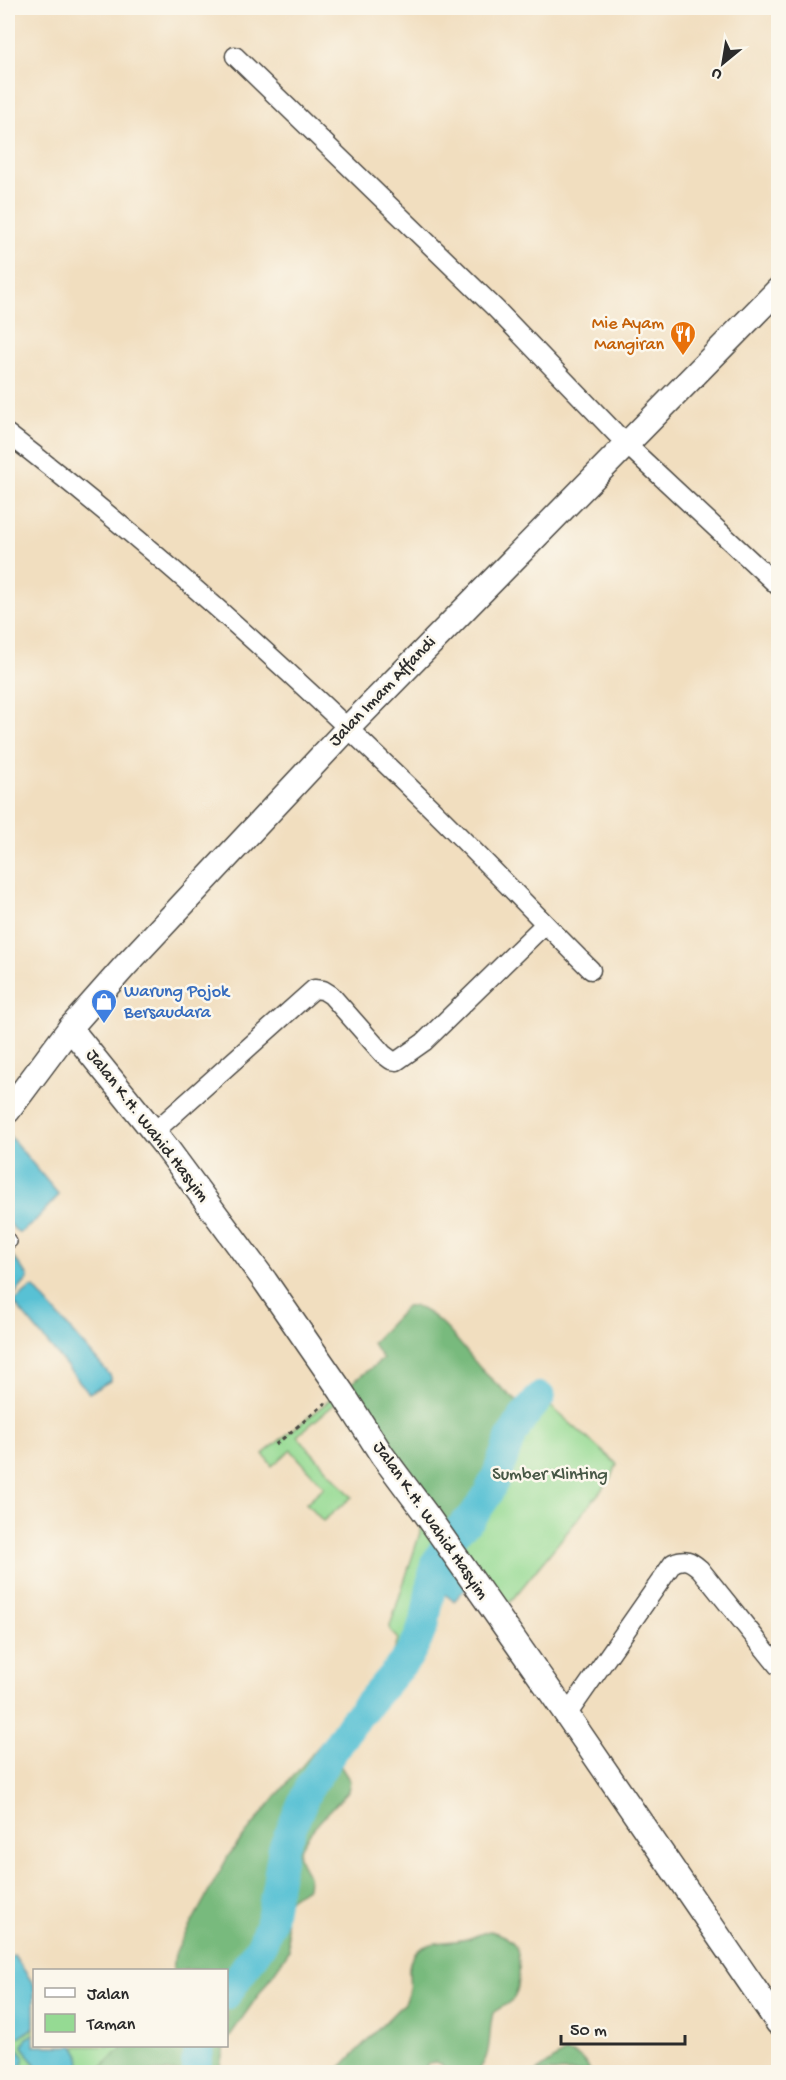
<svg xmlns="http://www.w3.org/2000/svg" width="786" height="2080" font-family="'Gochi Hand',sans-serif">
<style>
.green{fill:#95da93;stroke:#60825f;stroke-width:1.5}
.forest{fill:#78ba7d;stroke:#527254;stroke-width:1.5}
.water{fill:#58c1d4;stroke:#427680;stroke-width:1.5}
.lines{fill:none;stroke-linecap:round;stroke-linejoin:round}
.river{stroke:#58c1d4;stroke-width:30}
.lane-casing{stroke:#494641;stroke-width:12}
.street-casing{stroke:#494641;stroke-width:21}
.secondary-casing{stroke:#494641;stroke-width:27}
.path{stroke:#494641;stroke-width:3;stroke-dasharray:4.5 4.5;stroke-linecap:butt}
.lane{stroke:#fff;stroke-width:9}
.street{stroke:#fff;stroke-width:18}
.secondary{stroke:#fff;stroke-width:24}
.labels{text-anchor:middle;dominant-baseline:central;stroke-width:5;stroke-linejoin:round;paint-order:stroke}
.food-label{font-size:18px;fill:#c56008;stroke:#fbf7ec;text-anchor:end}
.street-label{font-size:18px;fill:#2b2b2b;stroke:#fbf7ec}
.shop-label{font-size:18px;fill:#366cbe;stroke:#fbf7ec;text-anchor:start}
.park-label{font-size:18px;fill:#465745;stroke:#fbf7ec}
</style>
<rect width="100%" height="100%" fill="#fbf7ec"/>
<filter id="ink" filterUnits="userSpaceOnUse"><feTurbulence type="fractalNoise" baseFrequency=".0167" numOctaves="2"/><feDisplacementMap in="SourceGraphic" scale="12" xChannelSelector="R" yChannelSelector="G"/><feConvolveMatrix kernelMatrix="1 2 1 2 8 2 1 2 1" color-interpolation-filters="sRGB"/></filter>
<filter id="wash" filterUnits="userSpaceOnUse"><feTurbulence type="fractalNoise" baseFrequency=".008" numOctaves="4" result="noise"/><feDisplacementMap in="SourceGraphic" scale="24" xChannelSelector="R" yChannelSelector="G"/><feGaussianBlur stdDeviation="1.35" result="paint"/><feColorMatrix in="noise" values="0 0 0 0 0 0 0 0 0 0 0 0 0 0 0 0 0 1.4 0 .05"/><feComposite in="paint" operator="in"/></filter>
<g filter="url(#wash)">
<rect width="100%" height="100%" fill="#f1debf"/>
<g class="green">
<polygon points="341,1391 344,1396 297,1436 352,1497 323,1521 306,1503 324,1487 291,1450 272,1466 263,1454"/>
<path d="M540,1397L617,1464L612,1477L498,1617L444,1549C438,1559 433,1569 431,1580C428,1596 422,1664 398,1658L394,1652L398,1639L391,1632L390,1626L426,1514L447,1544L459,1529L472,1517L496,1477L510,1439L521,1420Z"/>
<polygon points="8,2026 15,2036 24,2035 34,2027 34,2034 26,2039 23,2046 40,2072 32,2072 29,2068 23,2072 14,2072 21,2067 24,2057 8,2035"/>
<polygon points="78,2046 124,2046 97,2072 77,2072 75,2048"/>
</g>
<g class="forest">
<path d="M414,1306C443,1316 462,1348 482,1370C496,1385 513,1397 528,1411C509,1436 502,1466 488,1494C478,1513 460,1527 447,1544L341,1391L383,1359L372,1343L406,1307Z"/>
<path d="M324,1740L350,1781L348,1791C338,1804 295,1842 299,1857C303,1871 311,1871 308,1888C303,1891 296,1894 291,1898C278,1909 290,1935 289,1951L227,2040L226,1970H173L175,1953L229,1855L268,1806Z"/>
<path d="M489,1931C518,1938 520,1949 519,1976C519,1983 517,1995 513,1999C507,2005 499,2008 493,2013C487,2034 494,2054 477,2072H446L442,2065L435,2062L427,2065L425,2072H336L404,2003C406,1999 408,1995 409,1990C411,1979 406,1968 412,1958C423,1938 449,1944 467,1939C475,1937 481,1933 489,1931Z"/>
<polygon points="124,2046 224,2046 220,2067 224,2072 97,2072"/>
<path d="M564,2053C579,2053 584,2060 591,2072H536Z"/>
</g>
<g class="water">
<polygon points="8,1134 59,1195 33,1223 20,1233 14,1229 8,1221"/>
<polygon points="8,1250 28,1276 28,1279 11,1298 8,1294"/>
<polygon points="31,1288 34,1288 110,1375 110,1381 89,1393 15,1304 15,1301"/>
<polygon points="446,1557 467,1587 454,1601 439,1590 438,1568"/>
<polygon points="14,1955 34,1985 34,2027 19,2037 15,2036 8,2026 8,1957"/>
<path d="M34,2034V2046H74C80,2055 84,2063 77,2072H40L23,2046L26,2039Z"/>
<path d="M8,2035L24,2057C23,2067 18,2073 8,2072Z"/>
</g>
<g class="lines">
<g class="river">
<polyline points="226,1995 263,1942 271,1919 283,1848 308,1789 351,1724 408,1657 418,1639 425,1621 435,1564 447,1544 459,1529 472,1517 486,1497 496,1477 510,1439 521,1420 540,1397"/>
<polyline points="198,2072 196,2062 200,2046"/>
</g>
</g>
</g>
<g filter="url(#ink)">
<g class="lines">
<defs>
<polyline id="lane" points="8,1236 12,1242"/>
<g id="street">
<polyline points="235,56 496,309 626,444 778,586"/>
<path d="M8,434C157,549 297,677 432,809C486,862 538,917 591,970"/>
<polyline points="154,1132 314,989 323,990 331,995 383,1054 391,1060 397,1061 424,1042 545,924"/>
<path d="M567,1715L673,1563C685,1558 690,1560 700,1569L778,1666"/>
</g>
<g id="secondary">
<polyline points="70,1028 166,1147 265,1281 341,1391 382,1455 426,1514 567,1715 778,2023"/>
<polyline points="8,1111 70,1028 124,967 348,728 778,290"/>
</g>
</defs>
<use href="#lane" class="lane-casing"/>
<use href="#street" class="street-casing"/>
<use href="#secondary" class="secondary-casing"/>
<polyline class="path" points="275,1445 326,1403"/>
<use href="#lane" class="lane"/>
<use href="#street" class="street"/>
<use href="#secondary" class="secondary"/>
</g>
</g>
<defs>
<symbol id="restaurant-pin" viewBox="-11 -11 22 30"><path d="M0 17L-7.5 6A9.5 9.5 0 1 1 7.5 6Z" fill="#e8710a" stroke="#fbf7ec"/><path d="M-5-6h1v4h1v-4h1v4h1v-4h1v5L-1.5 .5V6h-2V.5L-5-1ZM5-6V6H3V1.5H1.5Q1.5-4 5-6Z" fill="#fff"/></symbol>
<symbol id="shop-pin" viewBox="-11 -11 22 30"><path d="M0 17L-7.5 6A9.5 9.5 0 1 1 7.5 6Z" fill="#3f7fe0" stroke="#fbf7ec"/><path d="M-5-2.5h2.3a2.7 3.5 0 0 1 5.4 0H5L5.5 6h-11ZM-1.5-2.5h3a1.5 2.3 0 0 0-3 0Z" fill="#fff"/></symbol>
</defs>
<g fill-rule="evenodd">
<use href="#restaurant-pin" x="668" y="319" width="30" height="40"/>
<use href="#shop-pin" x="89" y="987" width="30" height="40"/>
</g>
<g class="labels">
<g class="food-label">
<text x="664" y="324">Mie Ayam<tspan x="664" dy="21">Mangiran</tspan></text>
</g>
<g class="street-label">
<text transform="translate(383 692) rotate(-46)">Jalan Imam Affandi</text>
<text transform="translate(147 1126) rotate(52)">Jalan K.H. Wahid Hasyim</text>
<text transform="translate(430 1521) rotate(55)">Jalan K.H. Wahid Hasyim</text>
</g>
<g class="shop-label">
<text x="124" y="992">Warung Pojok<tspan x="124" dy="21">Bersaudara</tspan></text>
</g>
<g class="park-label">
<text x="550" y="1475">Sumber Klinting</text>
</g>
</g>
<rect width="786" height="2080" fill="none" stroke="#fbf7ec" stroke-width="30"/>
<rect x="33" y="1969" width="195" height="78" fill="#fbf7ec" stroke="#a8a59f" stroke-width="1.5"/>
<rect x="45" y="1988" width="30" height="9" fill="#ffffff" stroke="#a8a59f" stroke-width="1.5"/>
<text x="87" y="1999" font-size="18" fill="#2b2b2b">Jalan</text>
<rect x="45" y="2014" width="30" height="18" fill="#95da93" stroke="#a8a59f" stroke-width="1.5"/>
<text x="87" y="2029" font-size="18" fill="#2b2b2b">Taman</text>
<g transform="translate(723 63) rotate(210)" stroke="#fbf7ec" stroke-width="4.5" paint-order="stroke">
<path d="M0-4.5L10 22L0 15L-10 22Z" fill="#2b2b2b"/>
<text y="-9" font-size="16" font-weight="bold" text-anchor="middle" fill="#2b2b2b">U</text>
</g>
<path d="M561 2035v9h124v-9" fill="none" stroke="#2b2b2b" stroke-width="3"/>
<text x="570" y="2035" font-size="18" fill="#2b2b2b" stroke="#fbf7ec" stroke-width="4.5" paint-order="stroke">50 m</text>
</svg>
